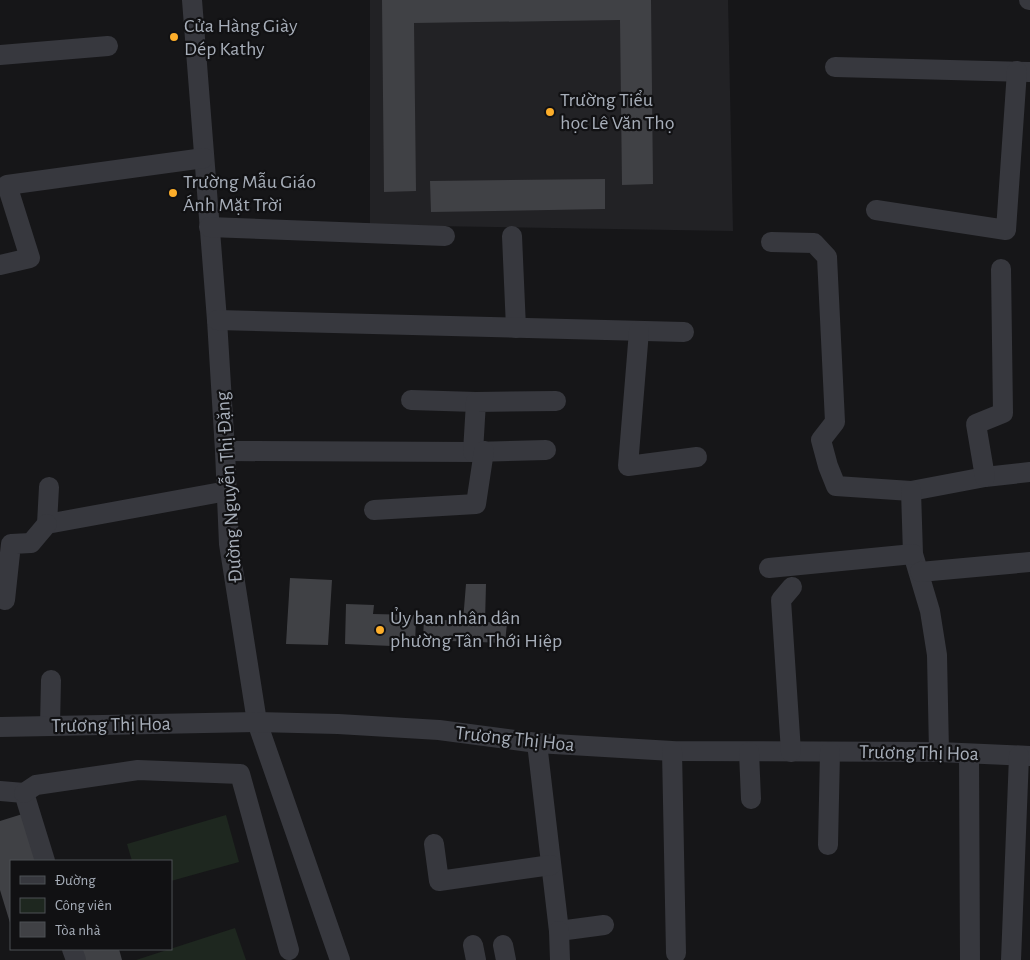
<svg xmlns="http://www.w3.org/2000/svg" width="1030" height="960" font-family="'Alegreya Sans',sans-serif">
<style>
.built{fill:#222225}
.green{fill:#1e271f}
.building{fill:#404145}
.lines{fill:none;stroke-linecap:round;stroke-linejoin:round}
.minor{stroke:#37383e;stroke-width:20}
.poi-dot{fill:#fdae2a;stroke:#111113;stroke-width:2}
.labels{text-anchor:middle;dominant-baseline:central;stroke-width:4.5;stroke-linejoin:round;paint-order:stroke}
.poi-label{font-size:20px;fill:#a7aeb9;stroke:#111113;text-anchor:start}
.street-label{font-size:20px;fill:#a7aeb9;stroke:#111113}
</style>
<rect width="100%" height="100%" fill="#161618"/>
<polygon class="built" points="370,0 728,0 733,231 370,225"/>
<g class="green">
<polygon points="226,815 239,862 171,881 171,861 132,861 127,844"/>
<polygon points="235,928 246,960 136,960"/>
</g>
<g class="building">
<polygon points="382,0 651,0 653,184 622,185 620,20 414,23 416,191 384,192"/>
<polygon points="605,179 605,209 431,212 430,181"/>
<polygon points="290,578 332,580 328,645 286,644"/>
<polygon points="466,584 486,584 485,622 507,623 505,643 423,640 424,619 463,621"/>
<polygon points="346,604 374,605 373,614 416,615 415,647 345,644"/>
<polygon points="29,812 44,861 11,861 11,926 0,890 0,821"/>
<polygon points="78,949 119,949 122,960 82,960"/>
</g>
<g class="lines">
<g class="minor">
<polyline points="192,0 217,320 225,451 229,544 257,722 340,960"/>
<polyline points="1029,0 1030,0"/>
<polyline points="0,55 108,46"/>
<polyline points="835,67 1030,72"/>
<polyline points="876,210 1006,230 1017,71"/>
<polyline points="209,227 445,236"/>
<polyline points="512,236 516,328"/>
<polyline points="771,242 814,243 827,257 835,422 821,440 828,466 836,486 911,491 985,477 1030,472"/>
<polyline points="0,265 30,258 7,185 204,158"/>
<polyline points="217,320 684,332"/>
<polyline points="639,331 628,466 697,457"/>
<polyline points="411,400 476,402"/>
<polyline points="225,451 473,452 546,450"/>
<polyline points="473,452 476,402 556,401"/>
<polyline points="985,477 976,424 1003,413 1001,269"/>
<polyline points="49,487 47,524 227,491"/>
<polyline points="911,491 913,554 930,611 937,655 939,752"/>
<polyline points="374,510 476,504 484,451"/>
<polyline points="769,568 913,554"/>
<polyline points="920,572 1030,562"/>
<polyline points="5,600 11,544 31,543 47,524"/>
<polyline points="50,726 51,680"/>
<polyline points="0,727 257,722 338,724 439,730 537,743 672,751 939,752 1030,756"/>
<polyline points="537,743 559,931 604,925"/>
<polyline points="672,751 676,953"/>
<polyline points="749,752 751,799"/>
<polyline points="791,752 781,600 792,587"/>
<polyline points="969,754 970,960"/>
<polyline points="0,791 24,793 45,861"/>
<polyline points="24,793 36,785 138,770 240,774 289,950"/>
<polyline points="434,844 439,881 551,865"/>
<polyline points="828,845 830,752"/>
<polyline points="559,931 560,960"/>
<polyline points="473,945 476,960"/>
<polyline points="503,945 506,960"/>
<polyline points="72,949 76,960"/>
<polyline points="1011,960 1019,756"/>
</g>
</g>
<g class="poi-dot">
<circle cx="174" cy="37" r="5"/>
<circle cx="550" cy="112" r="5"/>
<circle cx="173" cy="193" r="5"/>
<circle cx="380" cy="630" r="5"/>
</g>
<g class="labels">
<g class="poi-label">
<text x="184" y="26">Cửa Hàng Giày<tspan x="184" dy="23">Dép Kathy</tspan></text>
<text x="560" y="100">Trường Tiểu<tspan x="560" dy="23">học Lê Văn Thọ</tspan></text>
<text x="183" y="182">Trường Mẫu Giáo<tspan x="183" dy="23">Ánh Mặt Trời</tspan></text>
<text x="390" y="618">Ủy ban nhân dân<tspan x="390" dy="23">phường Tân Thới Hiệp</tspan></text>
</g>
<g class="street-label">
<text transform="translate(229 487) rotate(-94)">Đường Nguyễn Thị Đặng</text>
<text transform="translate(111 725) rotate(-1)">Trương Thị Hoa</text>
<text transform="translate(515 739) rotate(6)">Trương Thị Hoa</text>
<text transform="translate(919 753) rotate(1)">Trương Thị Hoa</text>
</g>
</g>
<rect x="10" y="860" width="162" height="90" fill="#111113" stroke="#4d5055"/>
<rect x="20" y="876" width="25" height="8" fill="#37383e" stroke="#4d5055"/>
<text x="55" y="885" font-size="15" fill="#a7aeb9">Đường</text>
<rect x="20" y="898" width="25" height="15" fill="#1e271f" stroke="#4d5055"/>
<text x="55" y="910" font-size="15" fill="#a7aeb9">Công viên</text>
<rect x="20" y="922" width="25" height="15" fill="#404145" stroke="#4d5055"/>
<text x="55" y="935" font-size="15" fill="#a7aeb9">Tòa nhà</text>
</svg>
